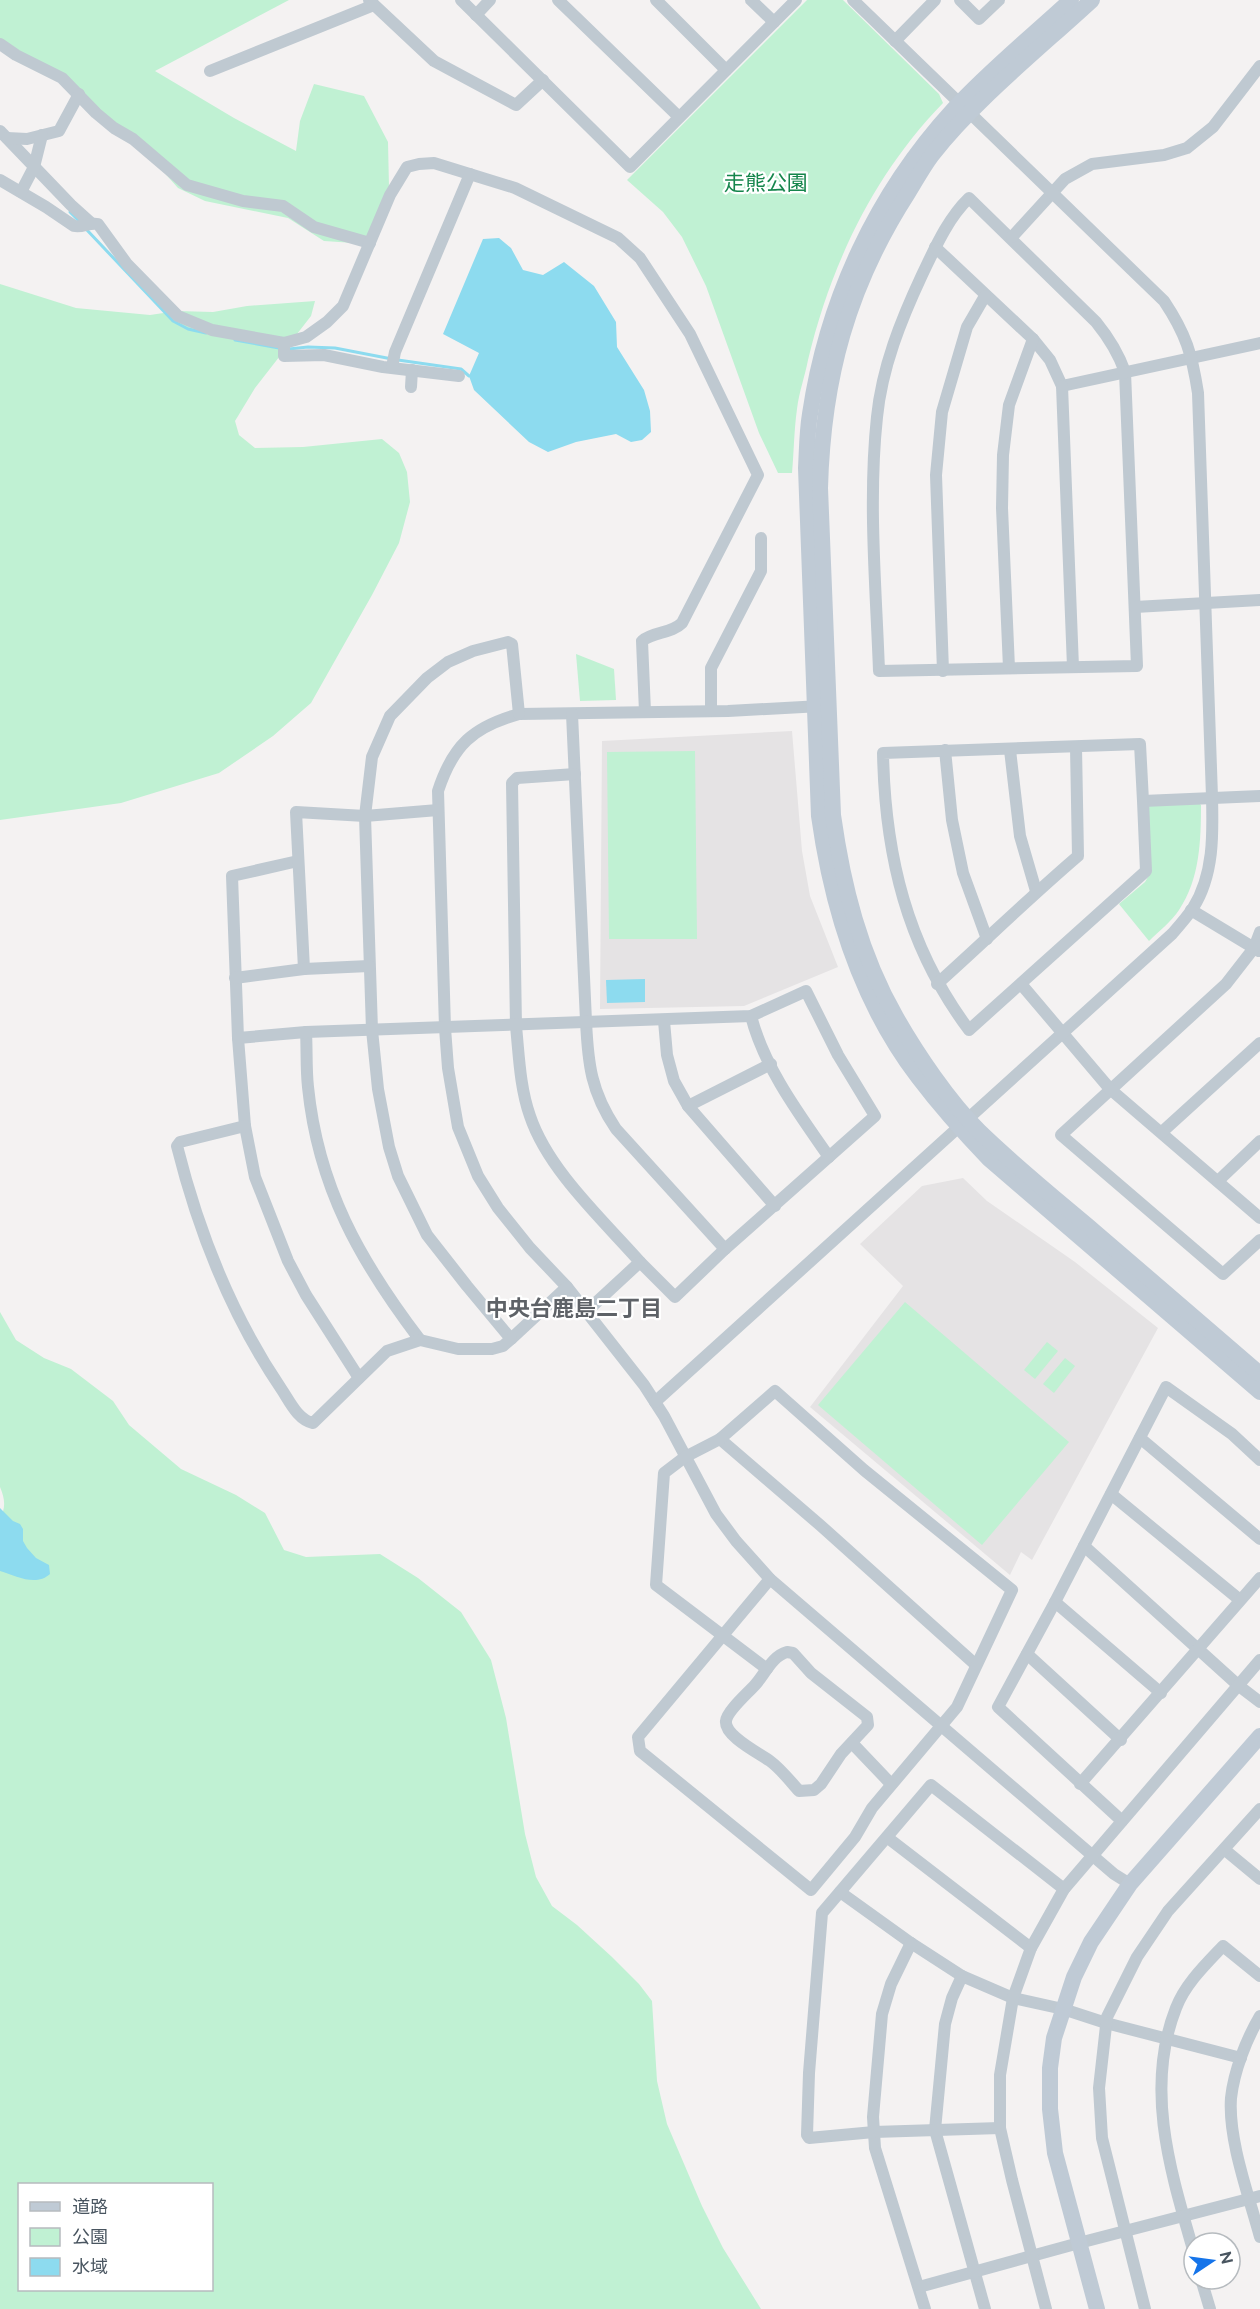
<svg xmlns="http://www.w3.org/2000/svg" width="1260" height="2309" font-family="Raleway,'Noto Sans JP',sans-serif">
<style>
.education{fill:#e5e3e4}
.green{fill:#c0f1d3;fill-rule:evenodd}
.water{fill:#8ddbef}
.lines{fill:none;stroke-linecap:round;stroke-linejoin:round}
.stream{stroke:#8ddbef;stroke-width:3}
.street{stroke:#bfc9d1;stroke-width:12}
.secondary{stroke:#bfcad5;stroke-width:16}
.labels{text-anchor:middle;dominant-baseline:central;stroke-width:4.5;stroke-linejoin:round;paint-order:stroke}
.park-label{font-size:21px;fill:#15854c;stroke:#fff}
.neighbourhood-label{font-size:22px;font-weight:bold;fill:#5e6267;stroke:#fff}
</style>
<rect width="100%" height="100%" fill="#f4f2f2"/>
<g class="education">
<polygon points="792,731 802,851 810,896 838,967 744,1006 600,1009 602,741"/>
<polygon points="963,1178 987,1201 1075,1262 1158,1328 1032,1560 1021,1552 1010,1575 810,1407 903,1286 860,1244 922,1186"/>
</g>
<g class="green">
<polygon points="0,0 289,0 155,71 234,118 296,151 300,121 314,84 364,96 388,142 389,187 369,244 324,241 288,218 205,201 178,188 145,151 68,85 0,46"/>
<path d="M807,0H843L939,94L943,103C874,174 831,264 808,360C805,376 799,392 797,409C794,430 794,452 792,473H778L759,433L706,286L682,237L663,212L627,180Z"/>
<polygon points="0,284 76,308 150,315 177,311 213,312 247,306 315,301 311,316 255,388 235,421 239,435 255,448 303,447 382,439 399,453 407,472 410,502 399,543 372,595 311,703 273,736 219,773 121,803 0,820"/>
<polygon points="576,654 614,669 616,700 580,701"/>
<polygon points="695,751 697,939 609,939 607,752"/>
<path d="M1198,802L1201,805C1201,840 1200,879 1179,910C1172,921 1159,931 1149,941L1119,904L1145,882L1151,872L1148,807L1152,803Z"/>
<polygon points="905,1302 1069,1442 982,1545 818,1405"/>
<path d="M0,1312L16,1340L44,1358L71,1369L113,1401L129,1425L181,1469L236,1495L265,1513L284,1550L306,1557L380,1554L418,1578L461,1612L491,1660L506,1718L525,1834L536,1877L552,1906L577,1925L612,1957L639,1984L652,2001L657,2081L667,2124L702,2206L723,2248L761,2309H0V1519C6,1507 5,1499 0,1487ZM20,2184H212V2290H20Z"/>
<polygon points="1047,1342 1058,1351 1035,1379 1024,1370"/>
<polygon points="1065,1358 1075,1366 1054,1393 1043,1384"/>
</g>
<g class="water">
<polygon points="499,238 511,248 523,270 543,275 564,262 594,286 616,322 617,347 644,390 650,411 651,432 642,440 631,442 616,434 576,442 548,452 529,442 474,390 469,376 479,353 443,334 483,239"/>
<polygon points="645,979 645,1002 607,1003 606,980"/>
<path d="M0,1508L13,1521L20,1524L23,1529V1541L27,1548L36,1558L49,1565L50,1574C36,1587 16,1576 0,1571Z"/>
</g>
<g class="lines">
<g class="stream">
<polyline points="70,212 80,222"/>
<polyline points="86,229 173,321 188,329 206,333"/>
<polyline points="235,340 279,348"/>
<polyline points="289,349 308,347 335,348 392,359"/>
<polyline points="398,360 461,369 469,376"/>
</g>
<g class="street">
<polyline points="369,0 434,61 516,105 543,80"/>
<polyline points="461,0 630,167 796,0"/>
<polyline points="558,0 679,117"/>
<polyline points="656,0 726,70"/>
<polyline points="751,0 774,22"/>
<polyline points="960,0 979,19 999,0"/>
<polyline points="476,15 490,0"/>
<polyline points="895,41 935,0"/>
<polyline points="0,44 16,55 62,78 96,113 114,128 133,139 187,185 243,201 283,206 314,227 370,243"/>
<polyline points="210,71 374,5"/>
<polyline points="0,131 71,205 91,223"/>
<polyline points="7,138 27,139 59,131 79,94"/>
<path d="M0,180L46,207L74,226C83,228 89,222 98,224L127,264L178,316L212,330L284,343L306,337L327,322L343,306L390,195L407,167L419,164L434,163L515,188L618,238L640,258L690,334L758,475L682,623C671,634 654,631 642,641L645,712"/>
<polyline points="21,192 34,167 42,135"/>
<path d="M969,198L1096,322C1109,338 1118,352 1125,372L1137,666L879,671C876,587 868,501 877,417C882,367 901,320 922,275C935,248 948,218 969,198Z"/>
<polyline points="1012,237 1065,179 1092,164 1164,155 1187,148 1213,127 1260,66"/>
<polyline points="935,247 1033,339 1050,360 1062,386 1260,343"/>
<polyline points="284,343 284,356 324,355 383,367 459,376"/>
<polyline points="392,367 395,352 470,174"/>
<polyline points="1062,386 1073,667"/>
<polyline points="411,387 412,370"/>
<polyline points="1135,607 1260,600"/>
<polyline points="1009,668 1002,508 1003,455 1009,405 1033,339"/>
<polyline points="943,671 936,475 942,412 967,327 985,296"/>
<path d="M821,706L728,711L519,714C473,727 453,745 438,791L445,1028L448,1068L458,1127L478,1176L498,1208L530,1248L567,1287L644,1385L664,1416L716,1514L736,1541L770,1579L1114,1874L1130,1884"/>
<polyline points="711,711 711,668 761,571 761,538"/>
<polyline points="519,714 512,644 508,642 473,651 448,662 427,678 390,716 372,757 365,816 372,1030 378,1089 389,1147 398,1176 427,1235 467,1286 511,1339 567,1287"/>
<path d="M572,714L586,1021C588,1064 591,1092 616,1129L725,1249"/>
<polyline points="945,750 952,820 963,873 987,939"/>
<polyline points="1010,750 1020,836 1036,891"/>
<path d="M575,774L517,778L512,783L516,1026C519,1056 520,1088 530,1116C548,1170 603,1220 640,1262"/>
<path d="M1143,801L1146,871L969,1030C907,947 885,856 883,753L1140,744L1143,801L1260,796"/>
<polyline points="298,861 232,876 238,1038 245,1126 255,1177 288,1261 306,1295 359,1378"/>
<polyline points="1191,910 1259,951"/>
<polyline points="1260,932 1254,948 1226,984 1061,1135 1223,1274 1260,1240"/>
<polyline points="304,969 296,812 365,816 438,810"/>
<polyline points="235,978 304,969 369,966"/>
<path d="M937,984C985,941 1030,897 1078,856L1076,747"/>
<polyline points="1021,984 1110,1089 1260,1218"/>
<path d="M751,1016C764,1067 799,1114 829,1157"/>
<polyline points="664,1021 667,1055 674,1081 688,1106 775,1206"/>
<path d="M306,1032C307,1050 306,1069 308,1087C318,1187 360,1261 420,1340"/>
<polyline points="238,1038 306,1032 751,1016 806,991 838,1055 875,1116 725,1249 675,1297 640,1262 587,1311"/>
<polyline points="688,1106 771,1064"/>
<path d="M245,1126L180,1142L177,1146C199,1234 231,1315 282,1390C290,1402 298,1420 313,1423L387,1351L420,1340L458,1349H492L503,1346L511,1339"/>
<polyline points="1162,1132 1260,1043"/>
<polyline points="1218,1181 1260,1141"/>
<path d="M655,1402L1172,934C1179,926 1187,917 1193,908C1214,875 1213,834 1212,797L1198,393C1192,354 1186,334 1164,301L853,0"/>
<polyline points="1140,1438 1260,1539"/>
<polyline points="720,1439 820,1525 976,1665"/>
<polyline points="1111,1494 1240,1600"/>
<polyline points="1084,1546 1239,1686 1260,1702"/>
<polyline points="1055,1602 1161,1693"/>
<path d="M787,1652L793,1653L811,1673L867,1717L868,1725L841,1754L821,1784L814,1790L799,1791C790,1781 781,1769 770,1761C759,1753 724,1736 726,1721C727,1711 748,1693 755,1685C765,1674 772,1656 787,1652Z"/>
<polyline points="1027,1654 1121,1740"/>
<polyline points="767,1669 656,1585 664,1473 685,1457 720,1439 775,1391 864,1470 1012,1590 957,1707 872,1808 855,1837 811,1890 640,1751 638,1737 770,1579"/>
<polyline points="852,1743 891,1784"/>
<polyline points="1080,1784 1260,1578"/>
<polyline points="1122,1821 998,1707 1055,1602 1166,1387 1232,1434 1260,1460"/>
<polyline points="888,1838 1031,1948"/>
<polyline points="1225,1850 1260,1879"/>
<polyline points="840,1892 911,1943 962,1976 1013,1998 1063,2009 1106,2023 1241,2058"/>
<polyline points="911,1943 891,1984 882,2014 873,2117 875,2148 925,2309"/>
<polyline points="962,1976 952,1998 945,2024 935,2130 985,2309"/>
<path d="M1260,2016C1246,2040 1234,2071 1231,2098C1228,2140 1249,2196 1260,2237"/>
<polyline points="1000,2128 874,2132 809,2138 807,2135 809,2073 822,1913 931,1785 1064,1889"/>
<path d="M1194,2253C1171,2173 1144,2089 1176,2008C1185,1984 1206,1964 1223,1946L1260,1976"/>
<polyline points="1201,2279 1210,2309"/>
<polyline points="919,2287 1079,2243 1260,2196"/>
<polyline points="1046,2309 1012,2180 1000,2128 1000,2075 1013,1998 1031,1948 1064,1889 1260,1660"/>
<polyline points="1145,2309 1102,2138 1099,2088 1107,2017 1137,1957 1168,1911 1260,1809"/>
</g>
<g class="secondary">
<path d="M1071,0C1032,36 990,70 954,109C876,194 827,300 810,414C807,432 807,450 806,468L819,816C832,909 860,1001 918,1077C940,1106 964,1133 989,1159L1260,1392"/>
<path d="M1092,0C1040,48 975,100 932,155C923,167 916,180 908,193C848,286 823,378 820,488L833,815C843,886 860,954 896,1017C917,1054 949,1101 979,1131C1015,1166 1056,1199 1095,1232C1150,1279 1205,1326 1260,1374"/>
<polyline points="1097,2309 1055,2153 1050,2109 1050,2068 1054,2038 1074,1977 1091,1942 1130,1884 1260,1736"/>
</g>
</g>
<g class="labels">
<g class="park-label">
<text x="766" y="182">走熊公園</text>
</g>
<g class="neighbourhood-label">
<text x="574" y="1308">中央台鹿島二丁目</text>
</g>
</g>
<rect x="18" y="2183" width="195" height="108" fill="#ffffff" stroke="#b6bbbf" stroke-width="1.5"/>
<rect x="30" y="2202" width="30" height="9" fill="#bfcad5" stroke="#b6bbbf" stroke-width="1.5"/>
<text x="72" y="2213" font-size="18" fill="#495560">道路</text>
<rect x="30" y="2228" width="30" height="18" fill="#c0f1d3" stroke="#b6bbbf" stroke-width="1.5"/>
<text x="72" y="2243" font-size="18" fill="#495560">公園</text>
<rect x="30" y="2258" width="30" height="18" fill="#8ddbef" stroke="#b6bbbf" stroke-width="1.5"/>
<text x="72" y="2273" font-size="18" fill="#495560">水域</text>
<g transform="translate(1212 2261) rotate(77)"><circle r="28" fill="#ffffff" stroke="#b6bbbf" stroke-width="1.5"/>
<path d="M0-4.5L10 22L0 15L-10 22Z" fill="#1574ea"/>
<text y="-9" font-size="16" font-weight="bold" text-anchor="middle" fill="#495560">N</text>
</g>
</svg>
